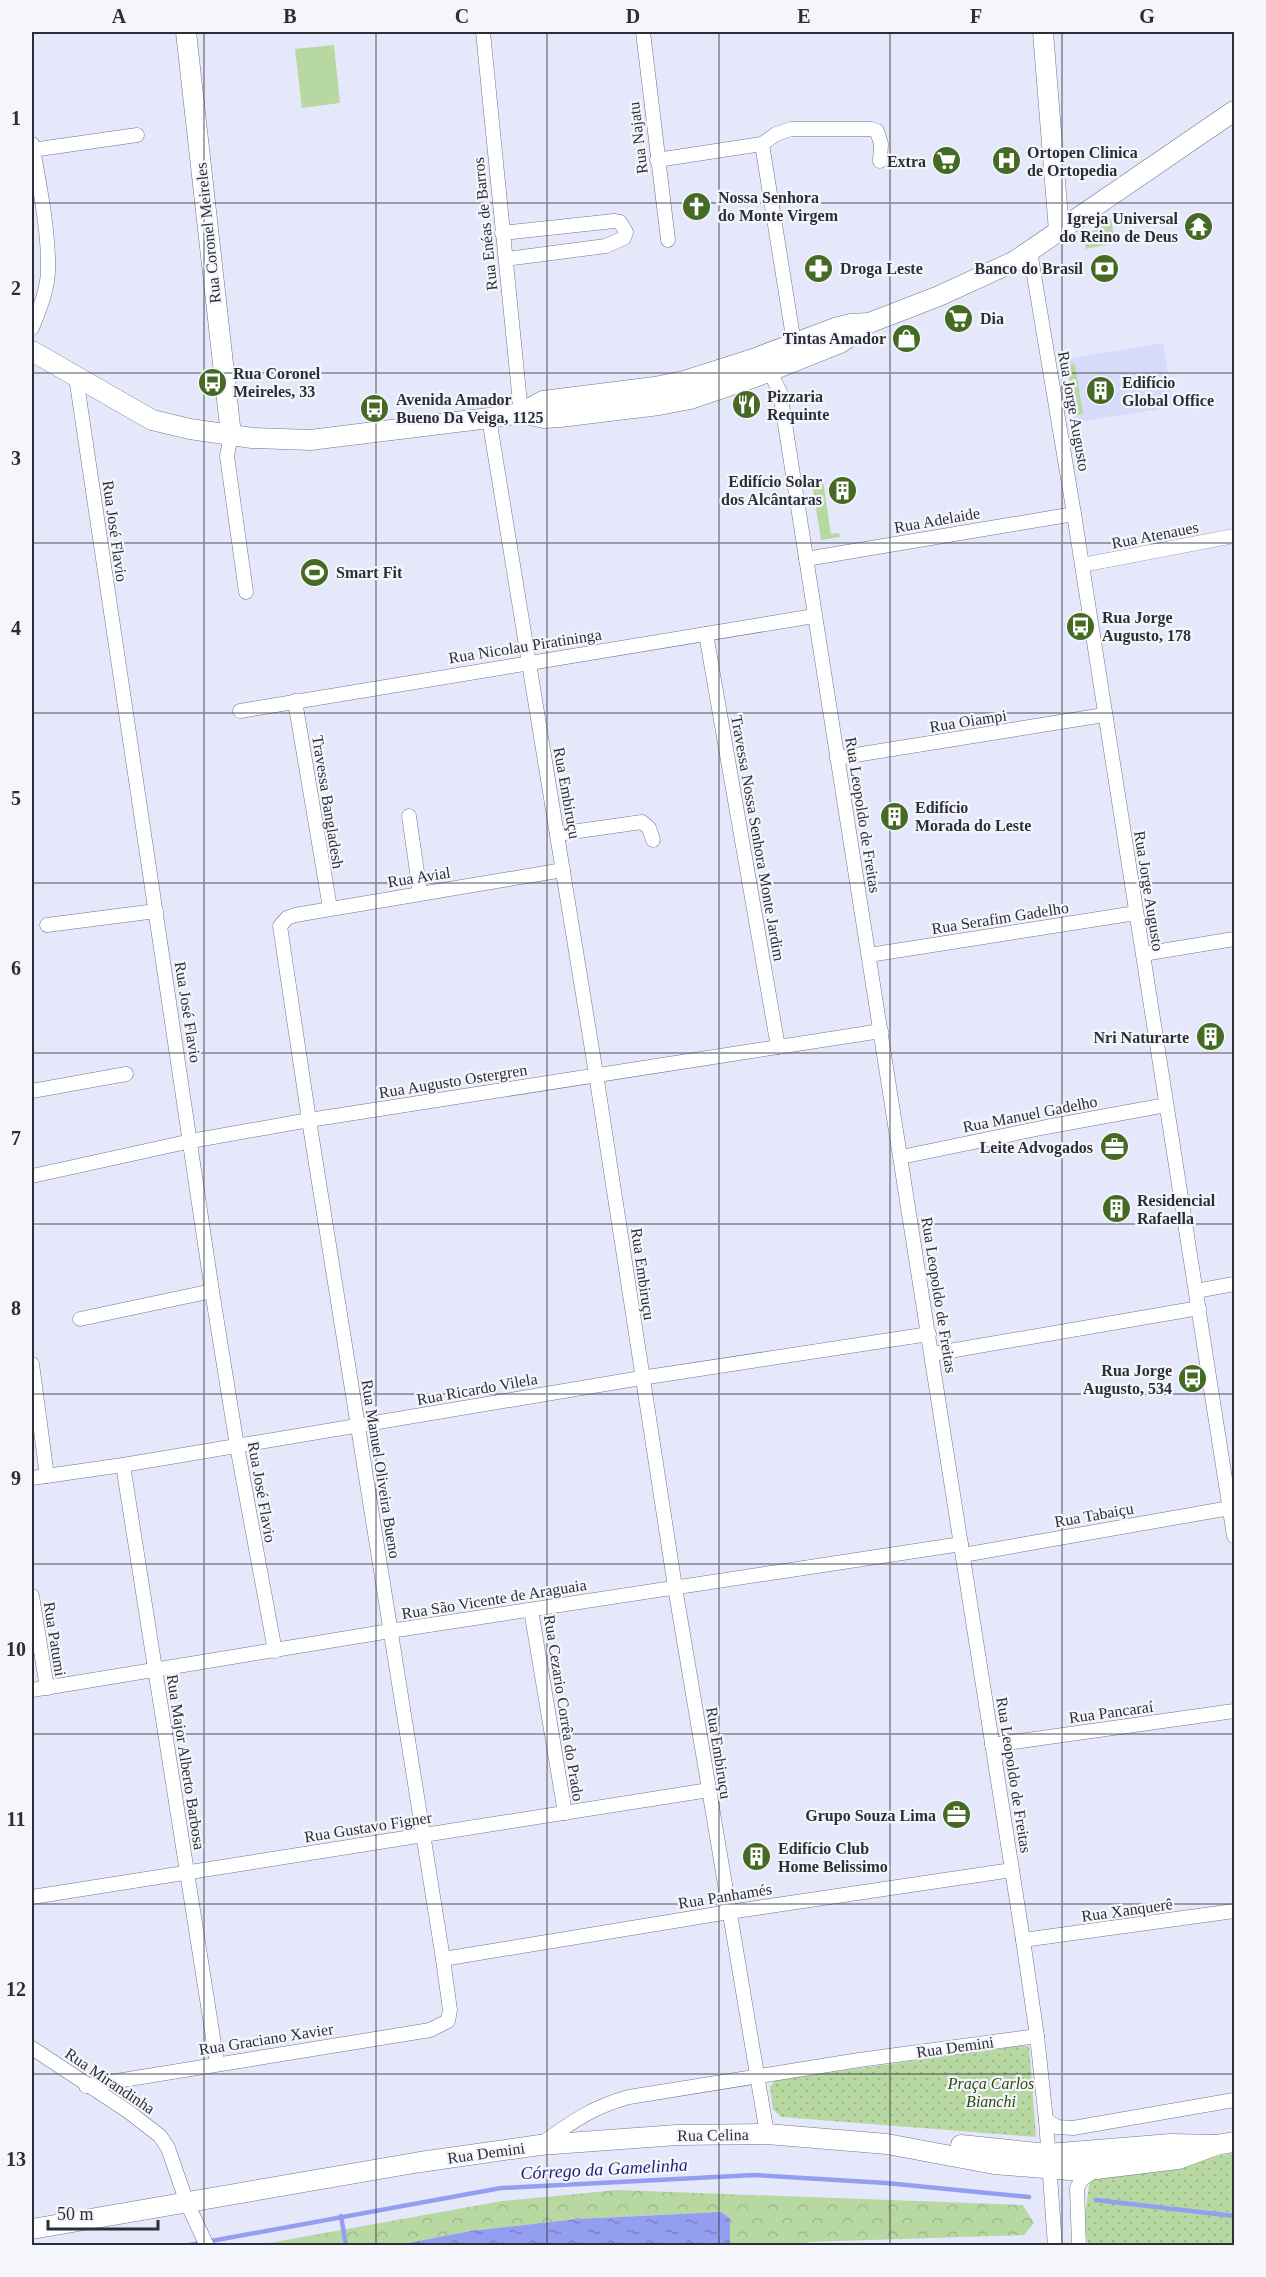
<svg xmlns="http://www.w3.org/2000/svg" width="1266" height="2277" font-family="'Times New Roman',serif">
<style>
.built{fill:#d6dbf9}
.grass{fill:url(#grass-dots)}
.forest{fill:url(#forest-crowns)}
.garden{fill:#b7d8a0}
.water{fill:url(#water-ripples)}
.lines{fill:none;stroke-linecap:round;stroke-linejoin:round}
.stream{stroke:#949ef0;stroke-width:4.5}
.street-casing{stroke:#72758a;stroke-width:15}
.secondary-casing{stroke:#72758a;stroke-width:21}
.street{stroke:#fff;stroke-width:14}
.secondary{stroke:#fff;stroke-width:20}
.grid{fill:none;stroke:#2c2e37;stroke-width:1.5;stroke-opacity:0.55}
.labels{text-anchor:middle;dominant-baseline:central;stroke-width:4.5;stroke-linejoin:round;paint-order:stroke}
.street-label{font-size:16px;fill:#2c2e37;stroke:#f5f6fb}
.poi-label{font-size:16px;font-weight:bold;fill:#2c2e37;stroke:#f5f6fb;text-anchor:start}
.park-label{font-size:16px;font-style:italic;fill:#2d4a11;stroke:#f5f6fb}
.water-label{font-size:18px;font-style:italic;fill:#241977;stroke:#f5f6fb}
.neatline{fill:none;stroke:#2c2e37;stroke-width:2}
.grid-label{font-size:20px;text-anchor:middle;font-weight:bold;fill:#2c2e37}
</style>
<defs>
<pattern id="grass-dots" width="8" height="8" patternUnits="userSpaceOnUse" patternTransform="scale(1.5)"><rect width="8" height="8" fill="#b7d8a0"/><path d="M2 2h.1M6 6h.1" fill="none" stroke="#9eba8a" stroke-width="1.8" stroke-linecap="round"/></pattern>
<pattern id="forest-crowns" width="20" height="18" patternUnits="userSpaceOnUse" patternTransform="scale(1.5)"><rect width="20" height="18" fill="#b7d8a0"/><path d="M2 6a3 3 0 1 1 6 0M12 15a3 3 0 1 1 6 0" fill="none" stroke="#9eba8a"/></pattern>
<pattern id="water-ripples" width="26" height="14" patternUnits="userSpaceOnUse" patternTransform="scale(1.5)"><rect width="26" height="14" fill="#949ef0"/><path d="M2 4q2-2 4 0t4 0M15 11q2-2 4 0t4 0" fill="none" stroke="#7981c3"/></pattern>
</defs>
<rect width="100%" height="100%" fill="#e5e8fb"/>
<polygon class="built" points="1163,343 1174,407 1076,422 1075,416 1083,414 1075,364 1067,365 1066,359"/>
<g class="grass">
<polygon points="1020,2046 1029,2046 1036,2137 781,2117 773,2109 770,2087 775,2080"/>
<polygon points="1234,2153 1234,2245 1088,2245 1084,2220 1090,2180"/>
</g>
<polygon class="forest" points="618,2190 1023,2205 1034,2223 1024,2235 808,2242 803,2246 730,2246 730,2218 721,2212 577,2219 470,2231 398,2245 253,2246 502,2201"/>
<g class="garden">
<polygon points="334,45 340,103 302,108 295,49"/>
<polygon points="1111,219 1115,243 1086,249 1084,237"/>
<polygon points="1075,364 1083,414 1075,416 1067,365"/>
<polygon points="823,481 831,534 839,533 840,537 821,540 812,483"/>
</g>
<polygon class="water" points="721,2212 730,2218 730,2245 398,2245 470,2231 577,2219"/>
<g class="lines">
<g class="stream">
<polyline points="1096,2200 1234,2216"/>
<polyline points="341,2216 346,2246"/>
<polyline points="184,2246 501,2188 754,2175 886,2183 1029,2197"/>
</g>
<defs>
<g id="street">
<polyline points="483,32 521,413"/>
<polyline points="643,32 668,240"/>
<path d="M32,144C39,182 49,232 48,270C48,289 39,310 32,328"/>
<polyline points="762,144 794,343"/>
<polyline points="32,150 137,135"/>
<polyline points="657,160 762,144 776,134 791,129 871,129 877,131 881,144 880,161"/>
<polyline points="502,233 614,221 620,222 626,232 624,238 606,246 506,259"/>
<polyline points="1030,251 1074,514 1234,1536"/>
<polyline points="766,364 780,392 1023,1940 1037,2036 1046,2120 1055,2246"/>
<polyline points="76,377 212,1291 237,1446 275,1651"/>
<polyline points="489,418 596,1074 675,1587 767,2134"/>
<polyline points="231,435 227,456 246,592"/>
<polyline points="806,559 1074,514"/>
<polyline points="1082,565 1234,536"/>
<polyline points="706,634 778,1047"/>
<polyline points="295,701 330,908"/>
<polyline points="240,711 814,616"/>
<polyline points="837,758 1104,715"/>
<polyline points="409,816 420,893"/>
<polyline points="557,834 642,822 649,828 653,840"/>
<polyline points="47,925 156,911"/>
<polyline points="1143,954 1234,939"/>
<polyline points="869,955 1136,913"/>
<polyline points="32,1091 126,1074"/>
<polyline points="901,1157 1046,1127 1166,1105"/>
<polyline points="32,1176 191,1141 309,1120 881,1031"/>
<polyline points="1196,1291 1234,1284"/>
<polyline points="80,1319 212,1291"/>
<polyline points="932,1354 1199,1308"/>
<polyline points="32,1364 47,1476"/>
<polyline points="123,1465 217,2063"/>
<polyline points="32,1478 123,1465 641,1378 929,1334"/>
<polyline points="963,1555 1230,1508"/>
<polyline points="32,1596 47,1688"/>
<polyline points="531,1610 565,1813"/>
<polyline points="32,1690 390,1631 961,1544"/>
<polyline points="992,1745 1234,1711"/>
<polyline points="32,1897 709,1790"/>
<polyline points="1023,1940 1234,1911"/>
<polyline points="443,1959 729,1912 1012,1870"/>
<polyline points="32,2048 129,2112 160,2136 168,2148 187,2203 207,2246"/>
<polyline points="86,2086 430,2030 448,2021 450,2010 443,1959 309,1120 280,926 287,918 295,915 563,870"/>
<polyline points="1046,2120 1057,2127 1073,2128 1234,2100"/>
<path d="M541,2144C572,2122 592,2107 629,2097L859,2060L1037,2036"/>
<polyline points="1079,2246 1077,2188 1081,2180 1095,2170"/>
</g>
<g id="secondary">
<polyline points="186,32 231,435"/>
<polyline points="1043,32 1059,231"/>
<polyline points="32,351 152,420 190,429 252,438 310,440 489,418 521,413 543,401 655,387 684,381 753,359 835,328 851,324 869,323"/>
<polyline points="521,413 544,418 560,417 659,405 690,399 755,377 840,343 869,323 939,296 1015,261 1234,111"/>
<polyline points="961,2145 1048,2154 1171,2144 1216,2145 1234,2142"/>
<polyline points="32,2229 420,2162 540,2145 677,2135 767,2134 887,2144 994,2164 1069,2170 1096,2169 1178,2159 1216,2145"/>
</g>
</defs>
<use href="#street" class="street-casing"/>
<use href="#secondary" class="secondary-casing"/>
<use href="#street" class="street"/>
<use href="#secondary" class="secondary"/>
</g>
<path class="grid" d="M204,32V2246M376,32V2246M547,32V2246M719,32V2246M890,32V2246M1062,32V2246M32,203H1234M32,373H1234M32,543H1234M32,713H1234M32,883H1234M32,1053H1234M32,1224H1234M32,1394H1234M32,1564H1234M32,1734H1234M32,1904H1234M32,2074H1234"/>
<defs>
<symbol id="supermarket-disc" viewBox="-11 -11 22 22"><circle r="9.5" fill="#456a24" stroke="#f5f6fb"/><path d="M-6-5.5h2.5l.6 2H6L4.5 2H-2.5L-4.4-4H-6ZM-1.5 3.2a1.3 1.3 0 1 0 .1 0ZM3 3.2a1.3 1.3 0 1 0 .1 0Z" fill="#fff"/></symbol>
<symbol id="hospital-disc" viewBox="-11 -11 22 22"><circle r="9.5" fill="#456a24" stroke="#f5f6fb"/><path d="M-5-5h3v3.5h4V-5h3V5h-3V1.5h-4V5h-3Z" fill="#fff"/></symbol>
<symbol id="church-disc" viewBox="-11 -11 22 22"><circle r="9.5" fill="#456a24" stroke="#f5f6fb"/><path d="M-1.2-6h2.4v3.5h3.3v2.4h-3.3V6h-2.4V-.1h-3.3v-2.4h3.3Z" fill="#fff"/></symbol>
<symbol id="temple-disc" viewBox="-11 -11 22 22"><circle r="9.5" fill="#456a24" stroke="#f5f6fb"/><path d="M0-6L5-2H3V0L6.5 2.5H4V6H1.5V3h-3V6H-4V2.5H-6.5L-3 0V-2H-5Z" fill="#fff"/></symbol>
<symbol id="pharmacy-disc" viewBox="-11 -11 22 22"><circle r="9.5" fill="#456a24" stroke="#f5f6fb"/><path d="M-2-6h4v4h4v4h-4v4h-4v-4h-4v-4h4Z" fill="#fff"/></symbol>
<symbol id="bank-disc" viewBox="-11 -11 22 22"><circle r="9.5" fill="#456a24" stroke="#f5f6fb"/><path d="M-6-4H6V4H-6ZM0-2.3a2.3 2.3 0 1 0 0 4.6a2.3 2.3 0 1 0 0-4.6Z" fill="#fff"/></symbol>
<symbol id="shop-disc" viewBox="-11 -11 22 22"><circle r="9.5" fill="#456a24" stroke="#f5f6fb"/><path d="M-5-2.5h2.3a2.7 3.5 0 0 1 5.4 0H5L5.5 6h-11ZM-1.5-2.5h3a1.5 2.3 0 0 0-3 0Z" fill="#fff"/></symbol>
<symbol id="bus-disc" viewBox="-11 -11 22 22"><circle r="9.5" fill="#456a24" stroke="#f5f6fb"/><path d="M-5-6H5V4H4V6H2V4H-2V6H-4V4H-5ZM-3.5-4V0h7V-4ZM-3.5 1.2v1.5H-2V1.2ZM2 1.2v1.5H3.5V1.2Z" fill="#fff"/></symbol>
<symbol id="building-disc" viewBox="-11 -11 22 22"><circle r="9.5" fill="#456a24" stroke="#f5f6fb"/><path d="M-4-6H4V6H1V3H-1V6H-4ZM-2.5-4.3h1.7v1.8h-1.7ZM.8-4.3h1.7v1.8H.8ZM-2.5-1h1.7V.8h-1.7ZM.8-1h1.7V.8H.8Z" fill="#fff"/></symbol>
<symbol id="restaurant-disc" viewBox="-11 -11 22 22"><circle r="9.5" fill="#456a24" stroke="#f5f6fb"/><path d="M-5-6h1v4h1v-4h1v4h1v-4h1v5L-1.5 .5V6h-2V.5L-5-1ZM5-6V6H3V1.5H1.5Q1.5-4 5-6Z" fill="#fff"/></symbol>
<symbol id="stadium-disc" viewBox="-11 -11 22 22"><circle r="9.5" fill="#456a24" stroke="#f5f6fb"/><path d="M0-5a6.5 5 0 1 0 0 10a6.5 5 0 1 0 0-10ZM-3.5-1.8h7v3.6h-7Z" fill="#fff"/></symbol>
<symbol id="office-disc" viewBox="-11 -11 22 22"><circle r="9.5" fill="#456a24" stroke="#f5f6fb"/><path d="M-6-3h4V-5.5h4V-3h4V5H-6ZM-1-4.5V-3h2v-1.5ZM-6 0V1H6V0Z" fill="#fff"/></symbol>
</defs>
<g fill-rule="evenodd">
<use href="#supermarket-disc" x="930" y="144" width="33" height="33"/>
<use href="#hospital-disc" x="990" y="144" width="33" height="33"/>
<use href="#church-disc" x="680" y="190" width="33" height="33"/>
<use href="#temple-disc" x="1182" y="210" width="33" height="33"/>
<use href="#pharmacy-disc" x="802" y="252" width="33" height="33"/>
<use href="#bank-disc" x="1088" y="252" width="33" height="33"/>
<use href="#supermarket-disc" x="942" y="302" width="33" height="33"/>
<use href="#shop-disc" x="890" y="322" width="33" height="33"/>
<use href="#bus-disc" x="196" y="366" width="33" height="33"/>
<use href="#building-disc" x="1084" y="374" width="33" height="33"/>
<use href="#restaurant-disc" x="730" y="388" width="33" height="33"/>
<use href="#bus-disc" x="358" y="392" width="33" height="33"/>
<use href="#building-disc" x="826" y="474" width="33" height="33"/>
<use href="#stadium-disc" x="298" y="556" width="33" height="33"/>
<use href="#bus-disc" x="1064" y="610" width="33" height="33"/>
<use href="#building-disc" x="878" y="800" width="33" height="33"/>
<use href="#building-disc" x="1194" y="1020" width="33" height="33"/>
<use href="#office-disc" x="1098" y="1130" width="33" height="33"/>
<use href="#building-disc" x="1100" y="1192" width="33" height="33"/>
<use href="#bus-disc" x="1176" y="1362" width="33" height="33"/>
<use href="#office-disc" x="940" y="1798" width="33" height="33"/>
<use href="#building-disc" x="740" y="1840" width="33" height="33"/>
</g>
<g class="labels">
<g class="street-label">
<text transform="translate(638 138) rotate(-97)">Rua Najatu</text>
<text transform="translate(485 224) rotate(-96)">Rua Enéas de Barros</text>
<text transform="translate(208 233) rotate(-96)">Rua Coronel Meireles</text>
<text transform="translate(1074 411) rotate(80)">Rua Jorge Augusto</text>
<text transform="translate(937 520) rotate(-10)">Rua Adelaide</text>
<text transform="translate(115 531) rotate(82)">Rua José Flavio</text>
<text transform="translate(1155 535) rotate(-11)">Rua Atenaues</text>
<text transform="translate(525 646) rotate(-9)">Rua Nicolau Piratininga</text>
<text transform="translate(968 721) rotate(-9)">Rua Oiampi</text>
<text transform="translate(567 793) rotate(80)">Rua Embiruçu</text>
<text transform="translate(328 802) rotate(81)">Travessa Bangladesh</text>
<text transform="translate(863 815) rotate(81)">Rua Leopoldo de Freitas</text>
<text transform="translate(758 838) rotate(80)">Travessa Nossa Senhora Monte Jardim</text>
<text transform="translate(419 877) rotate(-9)">Rua Avial</text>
<text transform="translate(1149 891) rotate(81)">Rua Jorge Augusto</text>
<text transform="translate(1000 918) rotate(-9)">Rua Serafim Gadelho</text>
<text transform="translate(188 1012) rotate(81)">Rua José Flavio</text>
<text transform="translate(453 1081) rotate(-9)">Rua Augusto Ostergren</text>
<text transform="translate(1030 1114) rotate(-11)">Rua Manuel Gadelho</text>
<text transform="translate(643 1274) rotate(82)">Rua Embiruçu</text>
<text transform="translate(939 1295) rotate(81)">Rua Leopoldo de Freitas</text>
<text transform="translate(477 1389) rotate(-10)">Rua Ricardo Vilela</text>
<text transform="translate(381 1469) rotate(81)">Rua Manuel Oliveira Bueno</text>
<text transform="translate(262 1492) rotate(80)">Rua José Flavio</text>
<text transform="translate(1094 1515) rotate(-10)">Rua Tabaiçu</text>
<text transform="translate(494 1599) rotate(-9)">Rua São Vicente de Araguaia</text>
<text transform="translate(55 1639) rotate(81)">Rua Patumi</text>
<text transform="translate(564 1708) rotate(81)">Rua Cezario Corrêa do Prado</text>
<text transform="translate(1111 1712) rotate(-8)">Rua Pancaraí</text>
<text transform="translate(719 1753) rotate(81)">Rua Embiruçu</text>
<text transform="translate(186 1762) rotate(81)">Rua Major Alberto Barbosa</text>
<text transform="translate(1014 1775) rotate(81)">Rua Leopoldo de Freitas</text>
<text transform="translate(368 1827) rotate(-9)">Rua Gustavo Figner</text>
<text transform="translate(725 1896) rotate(-9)">Rua Panhamés</text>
<text transform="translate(1127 1910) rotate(-8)">Rua Xanquerê</text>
<text transform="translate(266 2039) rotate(-9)">Rua Graciano Xavier</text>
<text transform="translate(955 2047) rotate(-8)">Rua Demini</text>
<text transform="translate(110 2081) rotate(34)">Rua Mirandinha</text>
<text transform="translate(713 2135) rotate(-1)">Rua Celina</text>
<text transform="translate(486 2153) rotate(-8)">Rua Demini</text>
</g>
<g class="poi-label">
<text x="1027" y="152">Ortopen Clinica<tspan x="1027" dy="18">de Ortopedia</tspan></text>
<text x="926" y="161" text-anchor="end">Extra</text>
<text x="718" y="197">Nossa Senhora<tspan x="718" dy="18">do Monte Virgem</tspan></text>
<text x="1178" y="218" text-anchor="end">Igreja Universal<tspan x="1178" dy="18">do Reino de Deus</tspan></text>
<text x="840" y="268">Droga Leste</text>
<text x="1083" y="268" text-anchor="end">Banco do Brasil</text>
<text x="980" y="318">Dia</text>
<text x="886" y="338" text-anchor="end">Tintas Amador</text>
<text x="233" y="373">Rua Coronel<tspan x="233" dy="18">Meireles, 33</tspan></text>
<text x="1122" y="382">Edifício<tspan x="1122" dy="18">Global Office</tspan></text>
<text x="767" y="396">Pizzaria<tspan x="767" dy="18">Requinte</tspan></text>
<text x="396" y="399">Avenida Amador<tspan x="396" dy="18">Bueno Da Veiga, 1125</tspan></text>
<text x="822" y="481" text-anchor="end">Edifício Solar<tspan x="822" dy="18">dos Alcântaras</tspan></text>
<text x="336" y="572">Smart Fit</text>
<text x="1102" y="617">Rua Jorge<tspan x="1102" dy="18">Augusto, 178</tspan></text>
<text x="915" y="807">Edifício<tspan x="915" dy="18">Morada do Leste</tspan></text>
<text x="1189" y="1037" text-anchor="end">Nri Naturarte</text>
<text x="1093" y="1147" text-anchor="end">Leite Advogados</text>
<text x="1137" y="1200">Residencial<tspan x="1137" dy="18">Rafaella</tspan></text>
<text x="1172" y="1370" text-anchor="end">Rua Jorge<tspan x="1172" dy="18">Augusto, 534</tspan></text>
<text x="936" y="1815" text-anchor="end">Grupo Souza Lima</text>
<text x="778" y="1848">Edifício Club<tspan x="778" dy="18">Home Belissimo</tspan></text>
</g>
<g class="park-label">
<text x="991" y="2083">Praça Carlos<tspan x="991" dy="18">Bianchi</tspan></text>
</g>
<g class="water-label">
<text transform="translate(604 2169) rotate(-3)">Córrego da Gamelinha</text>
</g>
</g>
<rect width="1266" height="2277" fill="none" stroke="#f5f6fb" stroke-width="66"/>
<path d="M48 2220v9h110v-9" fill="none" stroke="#2c2e37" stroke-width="3"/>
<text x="57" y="2220" font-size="18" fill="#2c2e37" stroke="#f5f6fb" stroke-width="4.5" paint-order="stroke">50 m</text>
<rect x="33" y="33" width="1200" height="2211" class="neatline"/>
<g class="grid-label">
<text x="119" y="23">A</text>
<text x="290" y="23">B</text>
<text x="462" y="23">C</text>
<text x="633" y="23">D</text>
<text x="804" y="23">E</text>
<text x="976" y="23">F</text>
<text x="1147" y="23">G</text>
<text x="16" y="125">1</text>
<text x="16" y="295">2</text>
<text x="16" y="465">3</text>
<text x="16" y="635">4</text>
<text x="16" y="805">5</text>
<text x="16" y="975">6</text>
<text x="16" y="1145">7</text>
<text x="16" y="1315">8</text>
<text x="16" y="1485">9</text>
<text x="16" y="1656">10</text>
<text x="16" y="1826">11</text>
<text x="16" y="1996">12</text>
<text x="16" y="2166">13</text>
</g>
</svg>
